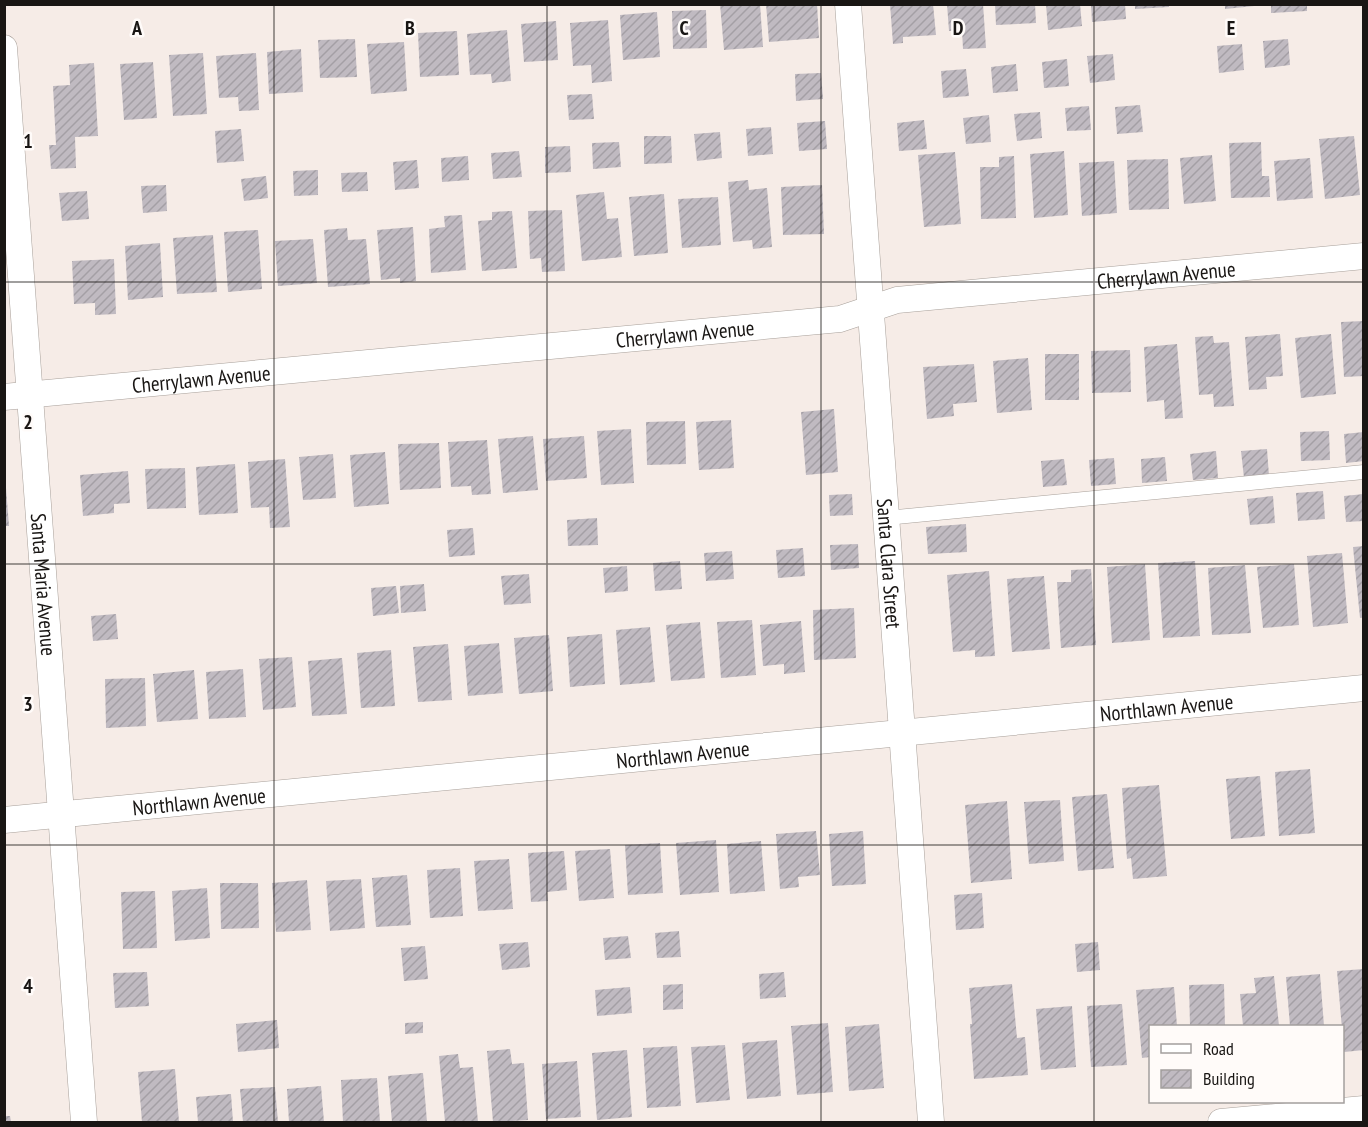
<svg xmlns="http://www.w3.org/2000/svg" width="1368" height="1127" font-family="'PT Sans Narrow',sans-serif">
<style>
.building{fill:url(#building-hatch)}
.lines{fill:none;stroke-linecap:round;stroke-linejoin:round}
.lane-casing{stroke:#a8a09a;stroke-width:15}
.street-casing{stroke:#a8a09a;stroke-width:27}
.lane{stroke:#fff;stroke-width:14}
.street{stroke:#fff;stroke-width:26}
.grid{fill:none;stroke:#191614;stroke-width:1.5;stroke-opacity:0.55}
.labels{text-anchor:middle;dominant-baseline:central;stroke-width:5;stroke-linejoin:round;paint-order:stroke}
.street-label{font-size:21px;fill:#191614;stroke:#fffbf9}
.grid-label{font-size:20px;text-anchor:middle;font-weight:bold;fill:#191614;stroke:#fffbf9;stroke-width:5;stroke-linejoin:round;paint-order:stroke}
</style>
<defs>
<pattern id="building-hatch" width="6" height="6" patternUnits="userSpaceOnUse" patternTransform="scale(1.5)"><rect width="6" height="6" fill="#c0bac1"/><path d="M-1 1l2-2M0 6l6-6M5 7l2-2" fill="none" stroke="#a49fa5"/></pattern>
</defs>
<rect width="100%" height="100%" fill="#f6ece7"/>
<g class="building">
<polygon points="720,4 760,4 763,47 724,50"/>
<polygon points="766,4 817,4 819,38 769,42"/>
<polygon points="890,4 933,4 936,35 903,37 903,43 893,44"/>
<polygon points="947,4 983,4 986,48 963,49 962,30 949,31"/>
<polygon points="995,4 1035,4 1036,23 996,25"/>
<polygon points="1046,4 1080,4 1082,26 1048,30"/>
<polygon points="1091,4 1125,4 1126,19 1092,22"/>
<polygon points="1135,4 1169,4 1169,7 1135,9"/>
<polygon points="1225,4 1254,4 1254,6 1225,9"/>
<polygon points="1271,4 1307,4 1307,11 1271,13"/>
<polygon points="706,10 707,48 673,49 672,11"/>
<polygon points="657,12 660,57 623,60 620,15"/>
<polygon points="608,20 612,81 592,83 591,65 573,66 570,23"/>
<polygon points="556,21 558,60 524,62 521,24"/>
<polygon points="507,30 511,81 492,83 491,74 470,75 467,34"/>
<polygon points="457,31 459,75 420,77 418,33"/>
<polygon points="355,39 357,77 320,78 318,40"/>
<polygon points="1288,39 1290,65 1265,68 1263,41"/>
<polygon points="404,42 407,91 371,94 367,44"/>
<polygon points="1242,44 1244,70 1219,73 1217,46"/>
<polygon points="301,49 303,92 269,94 267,52"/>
<polygon points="203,53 207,114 173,116 169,55"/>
<polygon points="256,53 259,110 239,111 238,97 219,98 216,56"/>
<polygon points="1113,54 1115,80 1090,83 1087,56"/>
<polygon points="1067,59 1069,86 1044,88 1042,62"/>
<polygon points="153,62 157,118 124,120 120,64"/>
<polygon points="94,63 98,136 75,137 76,168 51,169 49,145 56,145 53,86 70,85 69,65"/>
<polygon points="1016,64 1018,91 993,93 991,67"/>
<polygon points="966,69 969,96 943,98 941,71"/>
<polygon points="821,73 823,99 796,101 795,74"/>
<polygon points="592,94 594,119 569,120 567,95"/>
<polygon points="1140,105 1143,132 1117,134 1115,107"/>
<polygon points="1089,106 1091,130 1067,131 1065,108"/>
<polygon points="1040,112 1042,138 1017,141 1014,114"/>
<polygon points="989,115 991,142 966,144 963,118"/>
<polygon points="924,120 927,149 899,151 897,123"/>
<polygon points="825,121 827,149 799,151 797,123"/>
<polygon points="771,127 773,154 748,156 746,129"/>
<polygon points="241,129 244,161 217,163 215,131"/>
<polygon points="720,132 722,158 697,161 694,134"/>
<polygon points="644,136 671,136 672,163 644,164"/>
<polygon points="1354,136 1360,195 1325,199 1319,139"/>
<polygon points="619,142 621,167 593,169 592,143"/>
<polygon points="1261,142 1262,176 1269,176 1270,197 1231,198 1229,143"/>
<polygon points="570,146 571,172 545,173 545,147"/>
<polygon points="519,151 522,177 493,179 491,153"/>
<polygon points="1064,151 1068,215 1034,218 1030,154"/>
<polygon points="955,152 961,224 924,227 918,155"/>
<polygon points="1212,155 1216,201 1184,204 1180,158"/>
<polygon points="468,156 469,180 442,182 441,158"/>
<polygon points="1014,156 1016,218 981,219 980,167 999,167 999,157"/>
<polygon points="1310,158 1313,198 1277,201 1274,161"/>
<polygon points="1168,159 1169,209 1129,210 1127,160"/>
<polygon points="417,160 419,188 395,190 393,162"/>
<polygon points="1114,161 1117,213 1082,216 1079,163"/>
<polygon points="318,170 318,195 294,196 293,171"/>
<polygon points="367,172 368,191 342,192 341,173"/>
<polygon points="266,176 268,198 244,201 241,179"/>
<polygon points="748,180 749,190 767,188 772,247 753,249 752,240 733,242 728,182"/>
<polygon points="166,185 167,211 143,213 141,186"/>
<polygon points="822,185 824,234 783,235 781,187"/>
<polygon points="87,191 89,219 62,221 59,193"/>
<polygon points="604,192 607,219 618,218 622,257 582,261 576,195"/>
<polygon points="664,194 668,253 634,256 629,197"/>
<polygon points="718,197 721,245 682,248 678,199"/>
<polygon points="562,210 565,271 542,272 541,258 530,259 528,211"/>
<polygon points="512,211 517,268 482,271 478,221 492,220 492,212"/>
<polygon points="462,215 466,270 431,273 429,229 445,227 444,216"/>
<polygon points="413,227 416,281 400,283 400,278 381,280 377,230"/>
<polygon points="347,228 348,240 366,239 370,284 328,287 324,230"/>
<polygon points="258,230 262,289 228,292 224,232"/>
<polygon points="213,235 217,292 177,294 173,238"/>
<polygon points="313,239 317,283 278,286 275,241"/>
<polygon points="160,243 163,297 128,300 125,246"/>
<polygon points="114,259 116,314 95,315 95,303 74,304 72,261"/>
<polygon points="1364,321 1364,376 1344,377 1341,322"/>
<polygon points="1280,334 1283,376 1266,377 1267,389 1249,390 1245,337"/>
<polygon points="1331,334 1336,394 1301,398 1295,338"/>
<polygon points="1213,336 1214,343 1229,342 1234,406 1214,407 1213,394 1199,395 1195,337"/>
<polygon points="1177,344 1183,418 1165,419 1164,400 1147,402 1144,347"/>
<polygon points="1130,350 1131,392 1092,393 1091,351"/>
<rect x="1045" y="354" width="34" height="46"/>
<polygon points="1028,358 1032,410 997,413 993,361"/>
<polygon points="974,364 977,402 953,404 954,416 927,419 923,367"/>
<polygon points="834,409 838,472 806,475 801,412"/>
<polygon points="731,420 734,468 699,470 696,422"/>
<polygon points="685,421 686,464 647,465 646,422"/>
<polygon points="631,429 634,483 601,485 597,431"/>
<polygon points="1329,431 1330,460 1301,461 1300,432"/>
<polygon points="1364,432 1364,461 1346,463 1344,434"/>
<polygon points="533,436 538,490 503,493 498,439"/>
<polygon points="584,436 587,478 546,481 543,439"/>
<polygon points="487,440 491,494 472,495 471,486 451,487 448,442"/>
<polygon points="439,443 441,488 400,490 398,444"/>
<polygon points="1267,449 1269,476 1244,478 1241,451"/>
<polygon points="1216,451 1218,478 1193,480 1190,454"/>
<polygon points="385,452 389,504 354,507 350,455"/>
<polygon points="333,454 336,498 303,500 299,457"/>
<polygon points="1165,457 1167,481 1142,483 1141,459"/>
<polygon points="1114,458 1116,484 1091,486 1089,460"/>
<polygon points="285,459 290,527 270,528 269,507 251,508 248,462"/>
<polygon points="1064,459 1067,485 1043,487 1041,461"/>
<polygon points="235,464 238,513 199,515 196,467"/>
<polygon points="185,468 186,508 147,509 145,469"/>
<polygon points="128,471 130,503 114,504 114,513 83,516 80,475"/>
<polygon points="4,488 6,488 9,526 4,526"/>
<polygon points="1323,491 1325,519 1298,521 1296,493"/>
<polygon points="852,494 853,515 830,516 829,495"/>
<polygon points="1364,494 1364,521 1346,522 1344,496"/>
<polygon points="1273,496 1275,523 1250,525 1247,499"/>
<polygon points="597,518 598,545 568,546 567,520"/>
<polygon points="966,524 967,552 928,554 926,527"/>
<polygon points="473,528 475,555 449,557 447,530"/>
<polygon points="858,544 859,568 831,570 830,545"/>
<polygon points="1364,546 1364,617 1360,618 1353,547"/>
<polygon points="803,548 805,576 778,578 776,550"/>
<polygon points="732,551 734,579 706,581 704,553"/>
<polygon points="1342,553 1348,623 1313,627 1307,556"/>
<polygon points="680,561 682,589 655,591 653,563"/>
<polygon points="1195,561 1200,636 1163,638 1158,563"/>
<polygon points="1145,564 1150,640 1112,643 1107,567"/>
<polygon points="1294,564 1299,625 1263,628 1257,567"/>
<polygon points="1245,565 1251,633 1212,635 1208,568"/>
<polygon points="627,566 628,591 605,593 603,568"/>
<polygon points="1091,569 1096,645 1061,648 1057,582 1071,582 1071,570"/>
<polygon points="989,571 995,656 975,657 975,650 953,652 947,575"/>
<polygon points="529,574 531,603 504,605 501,576"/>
<polygon points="1044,576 1050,649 1012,652 1007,579"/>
<polygon points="424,584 426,611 401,613 400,586"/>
<polygon points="396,586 399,613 373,616 371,588"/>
<polygon points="854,608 856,658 814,660 813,610"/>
<polygon points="116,614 118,639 93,641 91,616"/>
<polygon points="752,620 756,675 721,678 717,622"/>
<polygon points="801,621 805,672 784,674 784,664 763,666 760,625"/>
<polygon points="700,622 705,678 671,681 666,625"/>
<polygon points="650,627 655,682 620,685 616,630"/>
<polygon points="602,634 605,684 570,687 567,637"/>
<polygon points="549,635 553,691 519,694 514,638"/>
<polygon points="499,643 503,693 468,696 464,646"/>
<polygon points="448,644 452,700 418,702 413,647"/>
<polygon points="391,650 395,706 361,708 357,653"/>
<polygon points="292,657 296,707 263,710 259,659"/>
<polygon points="342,658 347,714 312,716 308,661"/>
<polygon points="243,669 246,717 209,719 206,672"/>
<polygon points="194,670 198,719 157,722 153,674"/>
<polygon points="145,678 146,726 106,728 105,679"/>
<polygon points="1310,769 1315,833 1279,836 1275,772"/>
<polygon points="1260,776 1265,836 1231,839 1226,779"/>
<polygon points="1159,785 1167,876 1133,879 1131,858 1127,859 1122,788"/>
<polygon points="1107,794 1114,868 1078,871 1072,797"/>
<polygon points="1060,800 1064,861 1029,864 1024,802"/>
<polygon points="1007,801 1012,879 971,883 965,805"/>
<polygon points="816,831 820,875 798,877 799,887 780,889 776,834"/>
<polygon points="863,831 866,884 832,886 829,834"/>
<polygon points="716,840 719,892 680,895 676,843"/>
<polygon points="761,841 765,891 730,894 727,844"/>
<polygon points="660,843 663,893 628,895 625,845"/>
<polygon points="610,849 614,898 579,901 575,851"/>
<polygon points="564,851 567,890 547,892 548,901 531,902 528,853"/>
<polygon points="509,859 513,909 478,911 474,861"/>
<polygon points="460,868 463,916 430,918 427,870"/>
<polygon points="407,875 411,925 376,927 372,878"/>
<polygon points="361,879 365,928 330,931 326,881"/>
<polygon points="307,880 311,930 276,932 272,883"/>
<polygon points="220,883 258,883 259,928 221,929"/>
<polygon points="207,888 210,938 175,941 172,891"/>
<polygon points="155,891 157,948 123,949 121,892"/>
<polygon points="982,893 984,928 956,930 954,895"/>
<polygon points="679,931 681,957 657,958 655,933"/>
<polygon points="628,936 631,958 605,960 603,938"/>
<polygon points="528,942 530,967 502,970 499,944"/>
<polygon points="1098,942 1100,970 1077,972 1075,944"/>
<polygon points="425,946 428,979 404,981 401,948"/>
<polygon points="1364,969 1364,1050 1344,1052 1337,971"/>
<polygon points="147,972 149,1006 115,1008 113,973"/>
<polygon points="784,972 786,997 760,999 759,974"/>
<polygon points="1320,974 1324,1026 1290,1026 1286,977"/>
<polygon points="1274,976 1279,1026 1243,1026 1240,994 1256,993 1254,978"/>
<polygon points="683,984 683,1009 663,1010 663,985"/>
<polygon points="1012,984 1017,1038 1025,1037 1028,1075 974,1079 970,1024 972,1024 969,988"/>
<polygon points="1224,984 1225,1026 1190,1026 1189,985"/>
<polygon points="630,987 632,1013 597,1016 595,990"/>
<polygon points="1174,987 1177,1026 1150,1026 1150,1057 1142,1058 1136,990"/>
<polygon points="1122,1004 1127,1065 1091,1067 1087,1006"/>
<polygon points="1072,1006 1076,1067 1041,1070 1036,1009"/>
<polygon points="277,1020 279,1048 238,1052 236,1024"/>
<polygon points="423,1022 423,1033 405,1034 405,1023"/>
<polygon points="828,1023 833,1092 797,1095 791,1026"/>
<polygon points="879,1024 884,1088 849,1091 845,1027"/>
<polygon points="777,1040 781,1096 747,1099 742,1043"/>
<polygon points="725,1045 730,1100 696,1103 691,1047"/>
<polygon points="677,1046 681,1106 647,1108 643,1048"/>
<polygon points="510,1049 512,1064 524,1063 528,1120 493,1122 487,1051"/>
<polygon points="627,1050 632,1117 597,1120 592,1053"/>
<polygon points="458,1054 460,1068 473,1067 478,1122 445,1122 439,1056"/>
<polygon points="577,1061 581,1117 546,1119 542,1064"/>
<polygon points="175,1069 179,1122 142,1122 138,1072"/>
<polygon points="423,1073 427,1122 392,1122 388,1076"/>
<polygon points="377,1078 380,1122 343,1122 341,1080"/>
<polygon points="321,1086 324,1122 289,1122 287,1089"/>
<polygon points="275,1087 278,1122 243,1122 240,1089"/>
<polygon points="231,1094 233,1122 198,1122 196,1097"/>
<polygon points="4,1116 10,1116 11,1122 4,1122"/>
</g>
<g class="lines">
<defs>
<polyline id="lane" points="886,518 1364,472"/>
<g id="street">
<path id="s1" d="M848,4L931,1122"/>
<path id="s2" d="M4,48L84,1122"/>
<path id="s3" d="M4,397L840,319L897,300L1364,256"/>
<path id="s4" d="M4,820L1364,688"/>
<polyline points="1221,1122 1364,1109"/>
</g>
</defs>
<use href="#lane" class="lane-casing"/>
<use href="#street" class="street-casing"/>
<use href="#lane" class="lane"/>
<use href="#street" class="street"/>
</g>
<path class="grid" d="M274,4V1122M547,4V1122M821,4V1122M1094,4V1122M4,282H1364M4,564H1364M4,845H1364"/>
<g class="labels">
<g class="street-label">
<text stroke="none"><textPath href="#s3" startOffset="1170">Cherrylawn Avenue</textPath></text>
<text stroke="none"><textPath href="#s3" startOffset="684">Cherrylawn Avenue</textPath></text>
<text stroke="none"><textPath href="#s3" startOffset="198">Cherrylawn Avenue</textPath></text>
<text stroke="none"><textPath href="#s1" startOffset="561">Santa Clara Street</textPath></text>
<text stroke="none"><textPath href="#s2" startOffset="538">Santa Maria Avenue</textPath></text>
<text stroke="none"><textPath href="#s4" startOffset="1168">Northlawn Avenue</textPath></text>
<text stroke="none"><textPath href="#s4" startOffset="682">Northlawn Avenue</textPath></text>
<text stroke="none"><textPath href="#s4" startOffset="196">Northlawn Avenue</textPath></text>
</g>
</g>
<g class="grid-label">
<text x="137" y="35">A</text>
<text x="410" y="35">B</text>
<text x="684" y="35">C</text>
<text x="958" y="35">D</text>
<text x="1231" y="35">E</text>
<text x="28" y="148">1</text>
<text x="28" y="429">2</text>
<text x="28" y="711">3</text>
<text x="28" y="993">4</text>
</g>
<rect width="1368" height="1127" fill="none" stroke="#191614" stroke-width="12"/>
<rect x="1149" y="1025" width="195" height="78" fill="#fffbf9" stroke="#a39f9d" stroke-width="1.5"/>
<rect x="1161" y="1044" width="30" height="9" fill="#ffffff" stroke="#a39f9d" stroke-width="1.5"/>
<text x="1203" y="1055" font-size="18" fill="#191614">Road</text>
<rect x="1161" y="1070" width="30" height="18" fill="url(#building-hatch)" stroke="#a39f9d" stroke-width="1.5"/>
<text x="1203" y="1085" font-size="18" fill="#191614">Building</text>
</svg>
